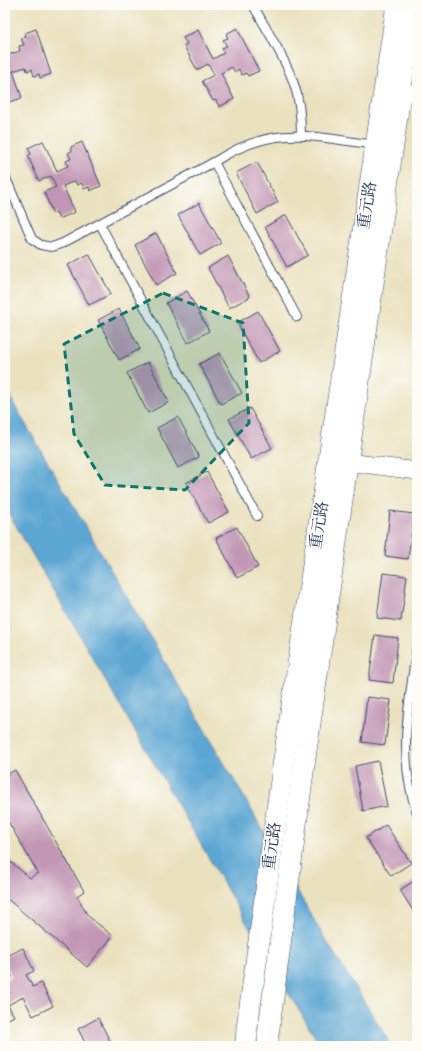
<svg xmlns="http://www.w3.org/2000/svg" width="422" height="1051" font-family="Alegreya,'Noto Serif SC',serif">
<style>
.water{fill:#5ba6d3;stroke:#3b6a98}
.building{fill:#c297b5}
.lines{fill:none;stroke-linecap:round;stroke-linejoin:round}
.service-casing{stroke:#3a4a6c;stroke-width:10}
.minor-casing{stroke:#3a4a6c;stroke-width:18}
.tertiary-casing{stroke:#3a4a6c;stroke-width:22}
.service{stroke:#fff;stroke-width:8}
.minor{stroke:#fff;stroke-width:17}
.tertiary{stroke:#fff;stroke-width:21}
.marked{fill:#0f766e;fill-opacity:0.2;stroke:#0f766e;stroke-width:3;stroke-dasharray:8 5;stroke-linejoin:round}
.labels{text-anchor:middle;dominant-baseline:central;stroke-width:3;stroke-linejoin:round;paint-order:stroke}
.street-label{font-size:16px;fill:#1b2f5e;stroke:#fdfcf7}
</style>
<rect width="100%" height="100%" fill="#fdfcf7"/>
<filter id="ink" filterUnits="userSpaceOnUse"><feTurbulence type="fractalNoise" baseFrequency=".025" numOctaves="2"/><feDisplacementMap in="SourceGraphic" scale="8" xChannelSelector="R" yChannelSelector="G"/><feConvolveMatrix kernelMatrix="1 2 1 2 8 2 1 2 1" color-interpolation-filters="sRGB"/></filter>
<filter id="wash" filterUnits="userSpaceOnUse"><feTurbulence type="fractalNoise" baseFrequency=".012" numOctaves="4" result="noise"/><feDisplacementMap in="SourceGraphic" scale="16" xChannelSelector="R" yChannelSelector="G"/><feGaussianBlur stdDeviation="0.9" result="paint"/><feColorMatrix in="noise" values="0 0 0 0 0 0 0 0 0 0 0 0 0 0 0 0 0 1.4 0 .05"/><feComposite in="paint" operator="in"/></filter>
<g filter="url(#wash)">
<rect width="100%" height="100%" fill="#eae1be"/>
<polygon class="water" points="5,389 244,797 319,929 392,1046 321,1046 268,960 5,507"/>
<g id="blocks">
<g class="building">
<polygon points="237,28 259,71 248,76 246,73 242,75 239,69 235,72 232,67 221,73 234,99 219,107 216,100 213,101 202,81 214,75 208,64 197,70 184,46 187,44 183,38 198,30 213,59 224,53 222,48 227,46 223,40 228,38 226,34"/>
<polygon points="36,29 51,74 40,78 39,74 34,76 32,69 27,71 26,67 13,71 22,98 6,103 5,99 5,71 6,71 5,67 5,46 8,55 20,51 19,46 24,45 21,38 26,37 25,33"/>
<polygon points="43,141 57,171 68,166 66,161 71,159 68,153 72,151 71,147 82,142 101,186 90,191 89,187 84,189 82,183 77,185 75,181 63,186 75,212 59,219 56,212 53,214 44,192 56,187 51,176 39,181 28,156 31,154 28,148"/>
<polygon points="257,162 278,202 257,214 236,173"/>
<polygon points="199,203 221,243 200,255 178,215"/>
<polygon points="286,215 308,255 287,267 265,227"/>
<polygon points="156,233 177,273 156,285 135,245"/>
<polygon points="89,254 111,294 89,305 68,265"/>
<polygon points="228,256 250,297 229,308 208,268"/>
<polygon points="187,291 209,331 188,343 166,303"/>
<polygon points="119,309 140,349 119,360 98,320"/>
<polygon points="258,311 280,351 259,363 237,323"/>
<polygon points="220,353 242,393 221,404 199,364"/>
<polygon points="148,362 169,402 148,413 127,373"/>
<polygon points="250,408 272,448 251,459 229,419"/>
<polygon points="178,417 199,457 178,468 157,428"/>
<polygon points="207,472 229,512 208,523 186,483"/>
<polygon points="390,511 414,514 408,559 385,556"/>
<polygon points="237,527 258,567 237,578 216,538"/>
<polygon points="383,573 407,576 401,621 377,618"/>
<polygon points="375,635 398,638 393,683 369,680"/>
<polygon points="367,697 391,700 385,745 362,742"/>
<polygon points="378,761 387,806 363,811 355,766"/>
<polygon points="15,770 84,891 77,896 88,916 113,936 87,967 5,897 5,857 30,878 38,873 5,816 5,776"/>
<polygon points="386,825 411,863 391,876 366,838"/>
<polygon points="417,879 417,917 400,890"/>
<polygon points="23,948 34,971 26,975 33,987 41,983 53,1006 33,1016 23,997 8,1005 14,1016 5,1021 5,981 12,977 5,963 5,957"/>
<polygon points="98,1018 110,1041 102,1046 87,1046 78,1029"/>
</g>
</g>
</g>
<g filter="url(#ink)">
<use href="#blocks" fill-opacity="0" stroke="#3a4a6c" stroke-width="1"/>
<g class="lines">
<defs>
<g id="service">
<path d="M253,5C266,29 286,59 294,84C300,101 301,118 301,135"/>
<polyline points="214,162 297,317"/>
<path d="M5,176L32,239L41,245L52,247L63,243L214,162C273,124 311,136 375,145"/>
<polyline points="100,224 257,516"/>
<path d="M417,646C409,703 397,757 417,813"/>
</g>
<g id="minor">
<polyline points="401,91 417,94"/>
<polyline points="348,462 417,471"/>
</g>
<g id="tertiary">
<polyline points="246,1046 247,1028 284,759 397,5"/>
<polyline points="268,1046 268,1035 303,772 413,5"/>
</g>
</defs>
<use href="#service" class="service-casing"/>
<use href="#minor" class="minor-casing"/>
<use href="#tertiary" class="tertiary-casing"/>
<use href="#service" class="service"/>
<use href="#minor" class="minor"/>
<use href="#tertiary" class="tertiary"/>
</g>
</g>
<path class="marked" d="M163,293L243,323L249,423L185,490L105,485L74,434L64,344Z"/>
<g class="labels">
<g class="street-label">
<text transform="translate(367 205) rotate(-81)">重元路</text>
<text transform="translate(319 525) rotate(-81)">重元路</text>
<text transform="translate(272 846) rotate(-82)">重元路</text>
</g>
</g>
<rect width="422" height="1051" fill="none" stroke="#fdfcf7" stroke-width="20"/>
</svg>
